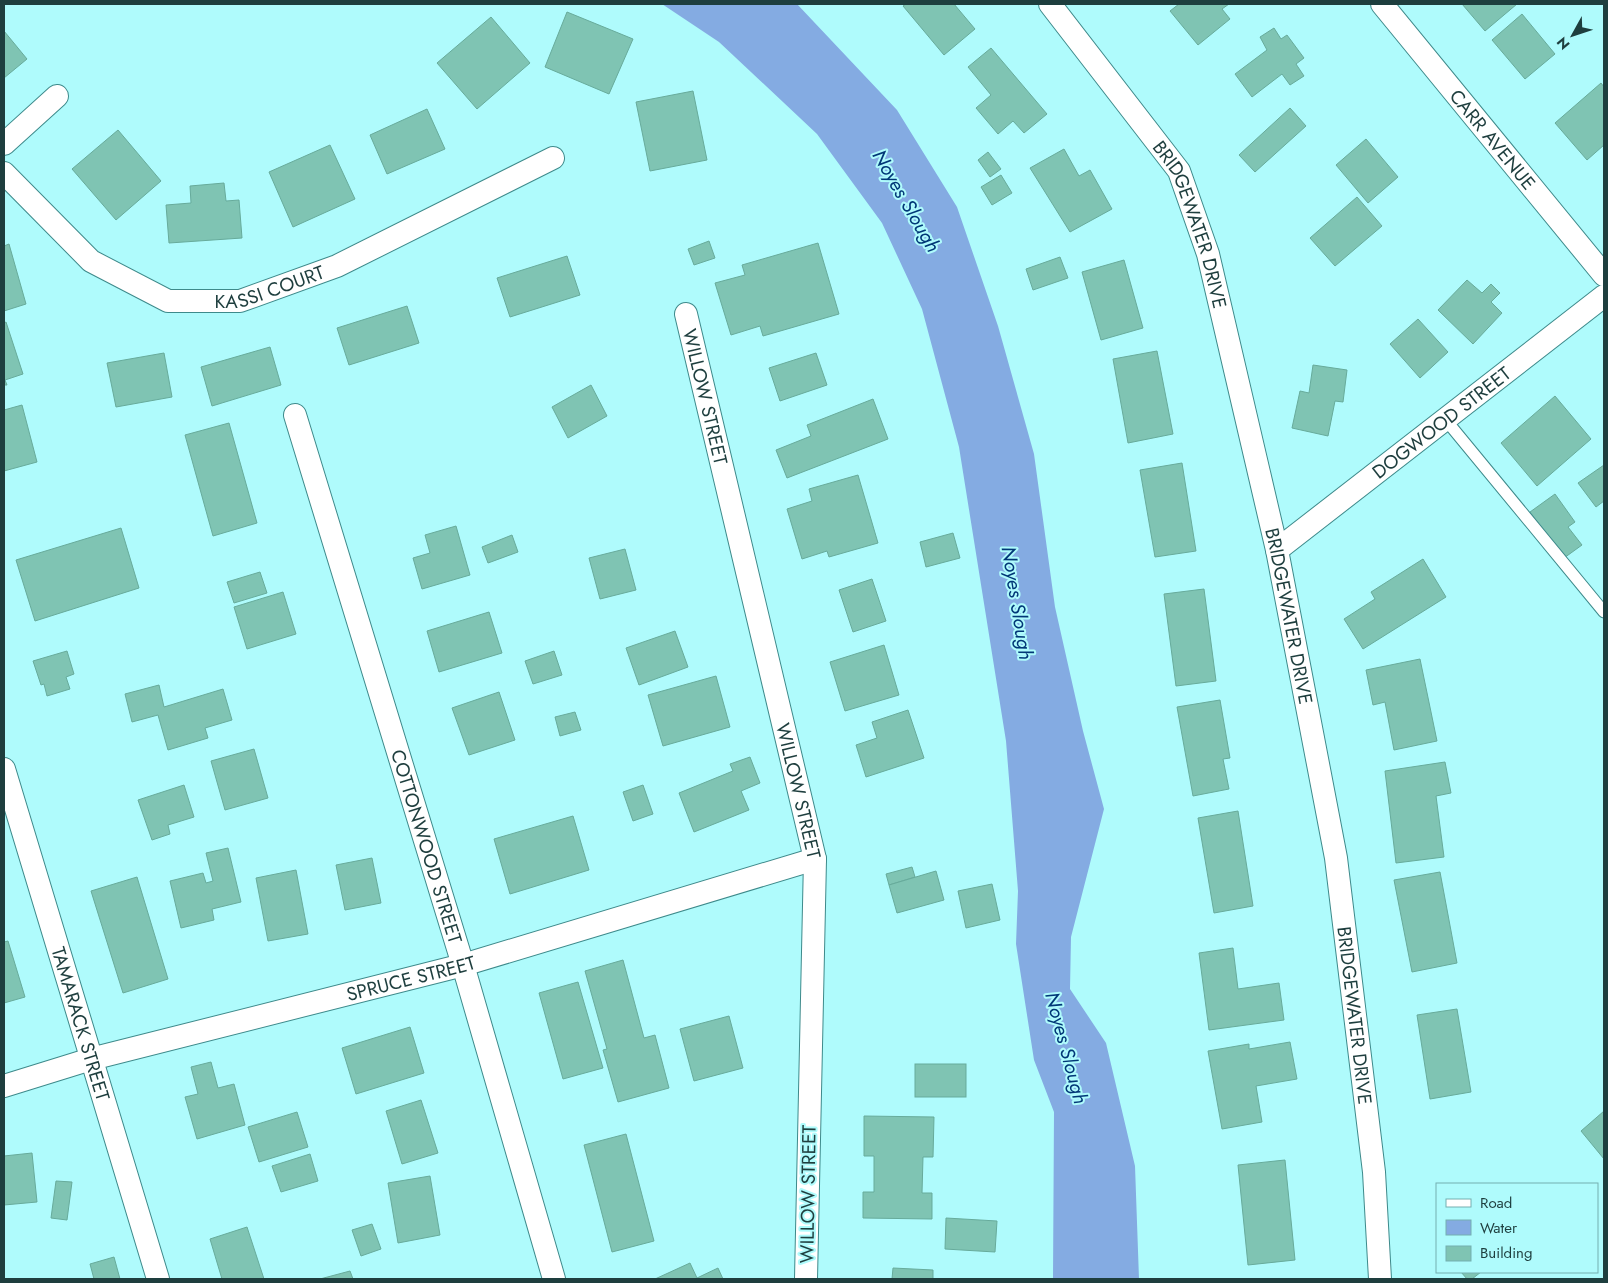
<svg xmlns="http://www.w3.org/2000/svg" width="1608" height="1283" font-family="Jost,sans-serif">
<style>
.water{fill:#84abe2}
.building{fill:#7fc4b3;stroke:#67ab9b}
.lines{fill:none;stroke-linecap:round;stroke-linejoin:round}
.lane-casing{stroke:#3e8a8b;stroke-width:13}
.street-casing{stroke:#3e8a8b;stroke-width:24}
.lane{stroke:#fff;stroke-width:11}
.street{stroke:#fff;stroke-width:22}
.labels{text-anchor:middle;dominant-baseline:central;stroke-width:4;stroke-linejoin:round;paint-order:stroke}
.street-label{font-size:19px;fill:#1e3e3e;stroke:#affbfc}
.water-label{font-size:20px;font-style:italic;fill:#013777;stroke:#affbfc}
</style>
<rect width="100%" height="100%" fill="#affbfc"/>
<polygon class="water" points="662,4 797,4 897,110 957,207 998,326 1034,454 1055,607 1083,731 1104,809 1071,937 1070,989 1106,1043 1135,1166 1139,1279 1053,1279 1054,1112 1034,1060 1016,944 1018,891 1006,741 959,447 922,309 882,223 817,134 719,42"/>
<g class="building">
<polygon points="906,4 954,4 975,29 944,55 903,6"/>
<polygon points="1179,4 1229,4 1222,9 1230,19 1198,45 1170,11"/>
<polygon points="1462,4 1517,4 1485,31"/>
<polygon points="567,12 633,39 609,94 545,67"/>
<polygon points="1522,14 1555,54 1525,79 1492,40"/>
<polygon points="491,17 530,63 477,109 437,63"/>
<polygon points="1274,28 1281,39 1287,35 1304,58 1296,64 1304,76 1290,85 1282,74 1252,97 1235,74 1267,50 1260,37"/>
<polygon points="4,31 27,59 4,78"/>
<polygon points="991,48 1047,114 1024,133 1013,121 998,134 976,108 991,95 968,67"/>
<polygon points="1601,83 1604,87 1604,145 1587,160 1555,123"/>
<polygon points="693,91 707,160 650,171 636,102"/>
<polygon points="1290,108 1306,126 1255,172 1239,155"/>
<polygon points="427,109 445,149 387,174 370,135"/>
<polygon points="118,130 161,181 116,220 72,169"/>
<polygon points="1366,139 1398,177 1368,203 1336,165"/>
<polygon points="330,145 355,199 293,227 269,172"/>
<polygon points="1064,149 1079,176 1090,170 1112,209 1070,232 1030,168"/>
<polygon points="988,152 1001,169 990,177 978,160"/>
<polygon points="1001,175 1012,193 992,205 981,187"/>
<polygon points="224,183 226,201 239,200 242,238 169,243 166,205 191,203 190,186"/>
<polygon points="1357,197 1382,226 1335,266 1310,238"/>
<polygon points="709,241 715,258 694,265 688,249"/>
<polygon points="818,243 839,314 763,336 760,326 731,335 715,283 745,275 742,265"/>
<polygon points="9,244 26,304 4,311 4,246"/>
<polygon points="567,256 580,295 510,317 497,278"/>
<polygon points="1060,257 1068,278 1033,290 1026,269"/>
<polygon points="1124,260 1143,328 1101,340 1082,272"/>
<polygon points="1467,280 1482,293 1491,284 1500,293 1491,302 1502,313 1473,344 1438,310"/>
<polygon points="407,306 419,343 349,365 337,328"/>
<polygon points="1418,319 1448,352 1420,378 1390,344"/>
<polygon points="6,322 23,374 5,380 7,385 4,385 4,323"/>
<polygon points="270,347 281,385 212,406 201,367"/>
<polygon points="1157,351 1173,434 1128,443 1113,359"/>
<polygon points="164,353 172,397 116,407 107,363"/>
<polygon points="816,353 827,385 780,401 769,368"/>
<polygon points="1313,365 1347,370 1343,402 1335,401 1328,436 1292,428 1300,391 1309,393"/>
<polygon points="591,385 607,416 568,438 552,407"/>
<polygon points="1555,396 1591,439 1537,486 1501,443"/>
<polygon points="873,399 888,439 787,478 776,450 811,436 807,425"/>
<polygon points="22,405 37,462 4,471 4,410"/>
<polygon points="229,423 257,523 213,536 185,435"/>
<polygon points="1182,463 1196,551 1155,557 1140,470"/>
<polygon points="1604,465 1604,501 1596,507 1578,483"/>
<polygon points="858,475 878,543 829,557 827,551 802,559 787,509 812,501 809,489"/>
<polygon points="1555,494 1575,522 1568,527 1582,545 1564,558 1530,512"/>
<polygon points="456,526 470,575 422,589 413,558 430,553 425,535"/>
<polygon points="121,528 139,588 35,621 16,560"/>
<polygon points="953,533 960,558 926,567 920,542"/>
<polygon points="512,535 518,552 488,563 482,547"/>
<polygon points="625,549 636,590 600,599 589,558"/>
<polygon points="1423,559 1446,597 1363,649 1344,619 1375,599 1371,592"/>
<polygon points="260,572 267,593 234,603 227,582"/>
<polygon points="872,579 886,621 853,632 839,590"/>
<polygon points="1204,589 1216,681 1176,686 1164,594"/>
<polygon points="283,592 296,634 247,649 234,607"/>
<polygon points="489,612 502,653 439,672 427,631"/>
<polygon points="675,631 688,667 639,685 626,648"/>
<polygon points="884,645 899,695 845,711 830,662"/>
<polygon points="67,651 74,674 66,677 70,689 47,696 44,684 41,685 33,661"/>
<polygon points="554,651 562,675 533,684 525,661"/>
<polygon points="1420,659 1437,741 1394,750 1385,702 1373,705 1366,670"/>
<polygon points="716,676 730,727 663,746 648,695"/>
<polygon points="159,685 164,707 223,689 232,720 205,728 208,738 168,750 158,715 132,722 125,694"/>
<polygon points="499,692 515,740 469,755 452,708"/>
<polygon points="1220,700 1230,758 1223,759 1229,789 1193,796 1177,707"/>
<polygon points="908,710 924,758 866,777 856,745 877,738 872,722"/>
<polygon points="575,712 581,730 560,736 555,717"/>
<polygon points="254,749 268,798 225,810 211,761"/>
<polygon points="750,757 760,783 741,791 749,810 694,832 679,793 733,771 730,764"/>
<polygon points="1445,762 1451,793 1436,796 1444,857 1396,863 1385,771"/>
<polygon points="184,785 194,817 168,825 170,834 152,840 138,800"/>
<polygon points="643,785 653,814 633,821 623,792"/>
<polygon points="1238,811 1253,906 1214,913 1198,818"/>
<polygon points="573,816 589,870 510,894 494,839"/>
<polygon points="228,848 241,902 212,909 214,920 181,928 170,881 203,873 206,883 213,881 206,853"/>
<polygon points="372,858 381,903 345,910 336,865"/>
<polygon points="912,867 915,877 889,885 886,874"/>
<polygon points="296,870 308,934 268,941 256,878"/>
<polygon points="936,871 944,900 897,913 889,885"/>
<polygon points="1440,872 1457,963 1412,972 1394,880"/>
<polygon points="137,877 168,979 123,993 91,891"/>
<polygon points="992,884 1000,920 966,928 958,891"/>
<polygon points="8,941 25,997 4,1003 4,942"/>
<polygon points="1233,948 1238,989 1279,983 1284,1020 1209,1030 1199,953"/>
<polygon points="623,960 644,1038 655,1035 669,1088 618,1102 603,1050 607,1049 585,971"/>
<polygon points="578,982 603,1068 563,1079 539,993"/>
<polygon points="1457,1009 1471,1092 1430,1099 1417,1015"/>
<polygon points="729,1016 743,1068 694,1081 680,1029"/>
<polygon points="410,1027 424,1073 356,1094 342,1048"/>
<polygon points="1290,1042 1297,1079 1256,1086 1262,1122 1222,1129 1208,1051 1249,1044 1249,1049"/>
<polygon points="211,1062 218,1088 234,1084 245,1125 197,1139 185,1097 198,1094 191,1067"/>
<rect x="915" y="1064" width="51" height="33"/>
<polygon points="421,1100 438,1153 402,1164 386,1111"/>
<polygon points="1604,1111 1604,1159 1581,1131"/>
<polygon points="297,1112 308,1147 259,1162 248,1127"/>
<polygon points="864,1116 934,1117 933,1157 923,1157 922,1193 932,1193 932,1219 863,1218 863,1192 874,1192 874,1156 864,1156"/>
<polygon points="626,1134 654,1241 612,1252 584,1145"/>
<polygon points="32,1153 37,1202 4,1205 4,1156"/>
<polygon points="310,1154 318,1181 281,1192 272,1166"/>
<polygon points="1285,1160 1295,1260 1248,1265 1238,1165"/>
<polygon points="430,1176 440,1235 398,1243 388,1183"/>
<polygon points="56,1181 72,1182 67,1220 51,1218"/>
<polygon points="946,1218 997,1221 995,1252 945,1249"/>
<polygon points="372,1224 381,1249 361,1256 352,1230"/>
<polygon points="247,1227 264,1279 222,1279 210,1239"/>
<polygon points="114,1257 120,1279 94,1279 90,1264"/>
<polygon points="690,1263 697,1278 718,1268 723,1279 655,1279"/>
<polygon points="893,1268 933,1270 933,1279 892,1279"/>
<polygon points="350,1271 353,1279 320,1279"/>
<polygon points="1461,1272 1481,1272 1472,1279 1467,1279"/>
</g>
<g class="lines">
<defs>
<polyline id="lane" points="1445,419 1604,612"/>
<g id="street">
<path id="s1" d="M1050,4L1179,171L1208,254L1277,550L1336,858L1374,1172L1380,1279"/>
<path id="s2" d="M1382,4L1604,275"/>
<polyline points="4,144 57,96"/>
<path id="s3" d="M4,173L91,261L168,301H240L337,266L553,158"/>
<path id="s4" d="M686,314L815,859L806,1279"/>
<path id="s5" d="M295,415L463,965L554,1279"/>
<path id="s6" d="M1277,550L1604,296"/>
<path id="s7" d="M4,769L158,1279"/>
<path id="s8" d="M4,1086L91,1059L463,965L815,859"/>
</g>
</defs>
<use href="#lane" class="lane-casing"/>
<use href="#street" class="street-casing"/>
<use href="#lane" class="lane"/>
<use href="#street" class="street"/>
</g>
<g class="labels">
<g class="street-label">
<text stroke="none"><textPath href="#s2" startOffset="175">CARR AVENUE</textPath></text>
<text stroke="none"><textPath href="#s1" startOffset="265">BRIDGEWATER DRIVE</textPath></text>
<text stroke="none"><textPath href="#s3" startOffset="314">KASSI COURT</textPath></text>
<text stroke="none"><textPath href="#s4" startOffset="85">WILLOW STREET</textPath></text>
<text stroke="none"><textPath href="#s6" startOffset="208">DOGWOOD STREET</textPath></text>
<text stroke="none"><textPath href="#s1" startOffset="670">BRIDGEWATER DRIVE</textPath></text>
<text stroke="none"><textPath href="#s4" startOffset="490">WILLOW STREET</textPath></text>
<text stroke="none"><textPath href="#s5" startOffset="451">COTTONWOOD STREET</textPath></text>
<text stroke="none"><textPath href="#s8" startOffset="421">SPRUCE STREET</textPath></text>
<text stroke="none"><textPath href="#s1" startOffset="1075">BRIDGEWATER DRIVE</textPath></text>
<text stroke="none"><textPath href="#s7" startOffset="266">TAMARACK STREET</textPath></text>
<text transform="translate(808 1194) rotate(-89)">WILLOW STREET</text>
</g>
<g class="water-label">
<text transform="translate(906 201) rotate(60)">Noyes Slough</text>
<text transform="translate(1017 603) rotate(81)">Noyes Slough</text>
<text transform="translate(1066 1048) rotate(75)">Noyes Slough</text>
</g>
</g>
<rect width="1608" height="1283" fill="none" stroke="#1e3e3e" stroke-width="10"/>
<rect x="1436" y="1183" width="162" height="90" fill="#affbfc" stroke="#75afb0"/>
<rect x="1446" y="1199" width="25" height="8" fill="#ffffff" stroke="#75afb0"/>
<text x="1480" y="1208" font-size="15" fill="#1e3e3e">Road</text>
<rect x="1446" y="1220" width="25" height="15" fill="#84abe2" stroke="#75afb0"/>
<text x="1480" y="1233" font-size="15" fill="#1e3e3e">Water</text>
<rect x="1446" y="1246" width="25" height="15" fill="#7fc4b3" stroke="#75afb0"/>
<text x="1480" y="1258" font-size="15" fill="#1e3e3e">Building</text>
<g transform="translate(1573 35) rotate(230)" stroke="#affbfc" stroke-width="4" paint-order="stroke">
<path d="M0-4L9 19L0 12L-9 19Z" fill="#1e3e3e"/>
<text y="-8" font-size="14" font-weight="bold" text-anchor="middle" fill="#1e3e3e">N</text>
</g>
</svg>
